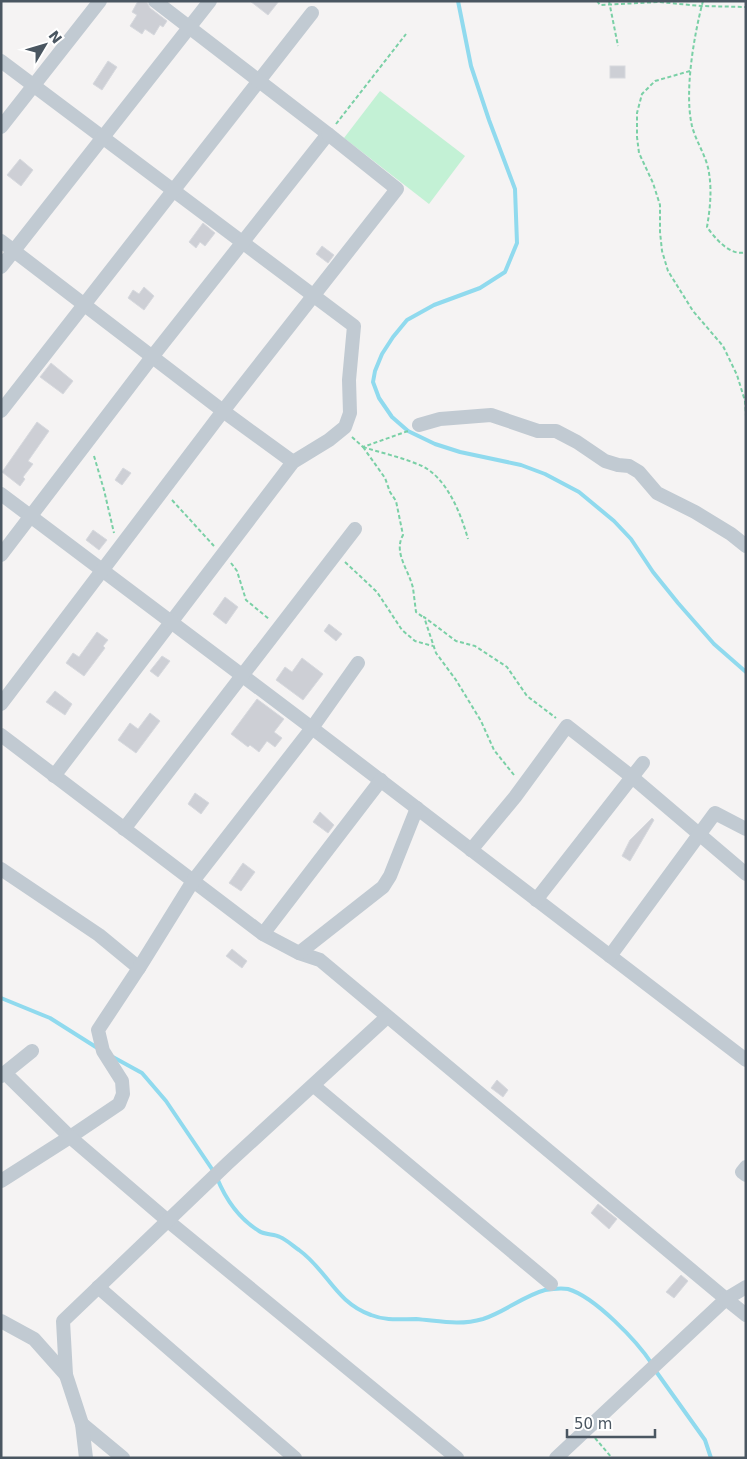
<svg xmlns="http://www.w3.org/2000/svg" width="747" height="1459" font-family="'DejaVu Sans',sans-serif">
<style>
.park{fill:#c3f1d5}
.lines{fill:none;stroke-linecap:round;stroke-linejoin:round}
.stream{stroke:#90daee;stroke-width:4}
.building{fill:#cdcfd5;stroke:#d7d9de}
.path{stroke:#7ad0a6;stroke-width:2;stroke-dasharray:4 2.5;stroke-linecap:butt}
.minor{stroke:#c1cad2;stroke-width:14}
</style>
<rect width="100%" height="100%" fill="#f5f3f3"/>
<polygon class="park" points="380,91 465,156 429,204 344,138"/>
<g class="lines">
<g class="stream">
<polyline points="458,1 471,66 489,120 515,189 517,243 505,272 480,288 434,305 407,320 393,337 382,354 375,371 373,382 379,398 392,417 408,431 435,444 460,452 521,465 545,474 579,492 614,521 631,539 653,572 678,603 714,644 746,672"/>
<polyline points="1,998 50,1018 99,1049"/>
<polyline points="111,1056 142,1073 166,1101 214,1172"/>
<path d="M217,1178C226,1200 238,1218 259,1231C265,1235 274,1234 280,1237C287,1240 293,1246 299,1250C328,1271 335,1302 371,1315C386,1321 400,1319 416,1319C440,1321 459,1326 483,1319C505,1312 523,1296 545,1290C551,1289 562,1288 568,1289C595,1297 637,1341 652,1364"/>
<polyline points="655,1370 705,1440 711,1458"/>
</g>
</g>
<g class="building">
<polygon points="138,1 147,2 150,8 167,21 163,27 160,25 154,35 145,29 142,34 130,26 137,15 132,12"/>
<polygon points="250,1 279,1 268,15"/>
<polygon points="108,61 117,67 102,90 93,84"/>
<rect x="610" y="66" width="15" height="12"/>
<polygon points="20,159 33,170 21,186 7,175"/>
<polygon points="203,223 215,233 205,246 200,242 196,248 189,242"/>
<polygon points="322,246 334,255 328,263 316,254"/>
<polygon points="144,287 154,296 144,310 128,298 133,290 139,294"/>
<polygon points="51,363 73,381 63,394 40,377"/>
<polygon points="37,422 49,431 28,461 33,464 23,477 25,479 20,486 2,472"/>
<polygon points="123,468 131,473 122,485 115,480"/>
<polygon points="93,530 107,540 99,550 86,540"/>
<polygon points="225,597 238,607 226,624 213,614"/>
<polygon points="329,624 342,634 336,641 324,631"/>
<polygon points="97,632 108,640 103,646 105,648 84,676 66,663 73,653 79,657"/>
<polygon points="162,656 170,661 158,677 150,671"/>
<polygon points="302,658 323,674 303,700 276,680 285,667 292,672"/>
<polygon points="55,691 72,704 65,715 46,702"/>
<polygon points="257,699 284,719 274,732 282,738 275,747 267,741 259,752 250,745 248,747 231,734"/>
<polygon points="150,713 160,721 136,753 118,740 130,723 138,729"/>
<polygon points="195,793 209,803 201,814 188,804"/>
<polygon points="320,812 334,825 328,833 313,822"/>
<polygon points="652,818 654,820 630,861 622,856 630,840"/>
<polygon points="243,863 255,872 241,891 229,883"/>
<polygon points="232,949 247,961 242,968 226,956"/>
<polygon points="497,1080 508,1090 503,1097 491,1088"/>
<polygon points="598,1204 617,1219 609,1229 591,1213"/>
<polygon points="681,1275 688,1281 674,1298 666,1292"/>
</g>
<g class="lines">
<g class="path">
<polyline points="597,1 600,5 659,2 701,6 746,7"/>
<polyline points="609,1 618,46"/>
<path d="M703,1C694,35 684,92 692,126C696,142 707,157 709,173C712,191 710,209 707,227C715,238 730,257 746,252"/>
<polyline points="690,71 655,81 642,94 637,113 637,137 639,153 653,183 660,205 660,232 662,251 668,271 693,311 723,346 737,375 745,401 746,416"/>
<polyline points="336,124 406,34"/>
<polyline points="352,437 363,447 408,431"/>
<path d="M363,447L385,478L390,492L396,501L403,535C393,553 409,570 413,588C414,596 415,604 416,612L423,617"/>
<path d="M363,447C382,453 404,458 422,466C447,478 461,514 468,539"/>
<polyline points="94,456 104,490 114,533"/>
<polyline points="172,500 214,546"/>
<polyline points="345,562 377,592 402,630 415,641 433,646"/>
<polyline points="231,563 237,571 246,600 269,619"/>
<polyline points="514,775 494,750 481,721 456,680 436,653 424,617 456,641 475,646 507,667 527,696 556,718"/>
<polyline points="595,1438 612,1458"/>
</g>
<g class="minor">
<polyline points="1,61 354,326 349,380 350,413 345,427 329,440 293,462 54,776"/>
<polyline points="1,127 100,1"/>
<polyline points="1,241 223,411 293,462"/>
<polyline points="1,267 210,1"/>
<polyline points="1,411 312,13"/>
<polyline points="419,425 440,419 491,415 538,431 556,431 577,442 605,461 618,465 629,466 639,472 657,493 695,512 731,534 746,546"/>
<polyline points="1,494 312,728 746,1060"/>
<polyline points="1,555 152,357 328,134 155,1"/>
<polyline points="1,704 223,411 397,189 328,134"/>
<polyline points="1,735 263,934 299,953 320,960 726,1299 556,1458"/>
<polyline points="124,829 355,529"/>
<polyline points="471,850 515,797 567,726 632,777 746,874"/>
<polyline points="1,869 99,935 139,968"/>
<polyline points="536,900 643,763"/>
<polyline points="263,934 381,780"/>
<polyline points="299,953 383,887 390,876 417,808"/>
<polyline points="610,956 715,813 746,829"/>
<polyline points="5,1073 70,1137 119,1104 123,1094 122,1081 103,1051 98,1030 139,968 193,881 312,728 358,663"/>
<polyline points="1,1076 32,1051"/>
<polyline points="314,1086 551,1284"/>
<polyline points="746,1167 742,1172 746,1175"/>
<polyline points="1,1181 70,1137 168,1221 457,1458"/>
<polyline points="98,1287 295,1458"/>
<polyline points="746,1287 726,1299 746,1315"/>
<polyline points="1,1321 34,1339 66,1375"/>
<polyline points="82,1424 123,1458"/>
<polyline points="86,1458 82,1424 66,1375 63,1321 228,1163 387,1017"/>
</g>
</g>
<rect width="747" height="1459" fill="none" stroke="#4a5661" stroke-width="5"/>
<g transform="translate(45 45) rotate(52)" stroke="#ffffff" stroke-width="4" paint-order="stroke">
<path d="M0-4L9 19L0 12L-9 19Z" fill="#4a5661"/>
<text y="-8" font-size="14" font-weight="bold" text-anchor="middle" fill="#4a5661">N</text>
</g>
<path d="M567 1429v8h88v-8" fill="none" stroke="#4a5661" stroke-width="2.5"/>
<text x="574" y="1429" font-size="15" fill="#4a5661" stroke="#ffffff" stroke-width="4" paint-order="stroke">50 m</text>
</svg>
